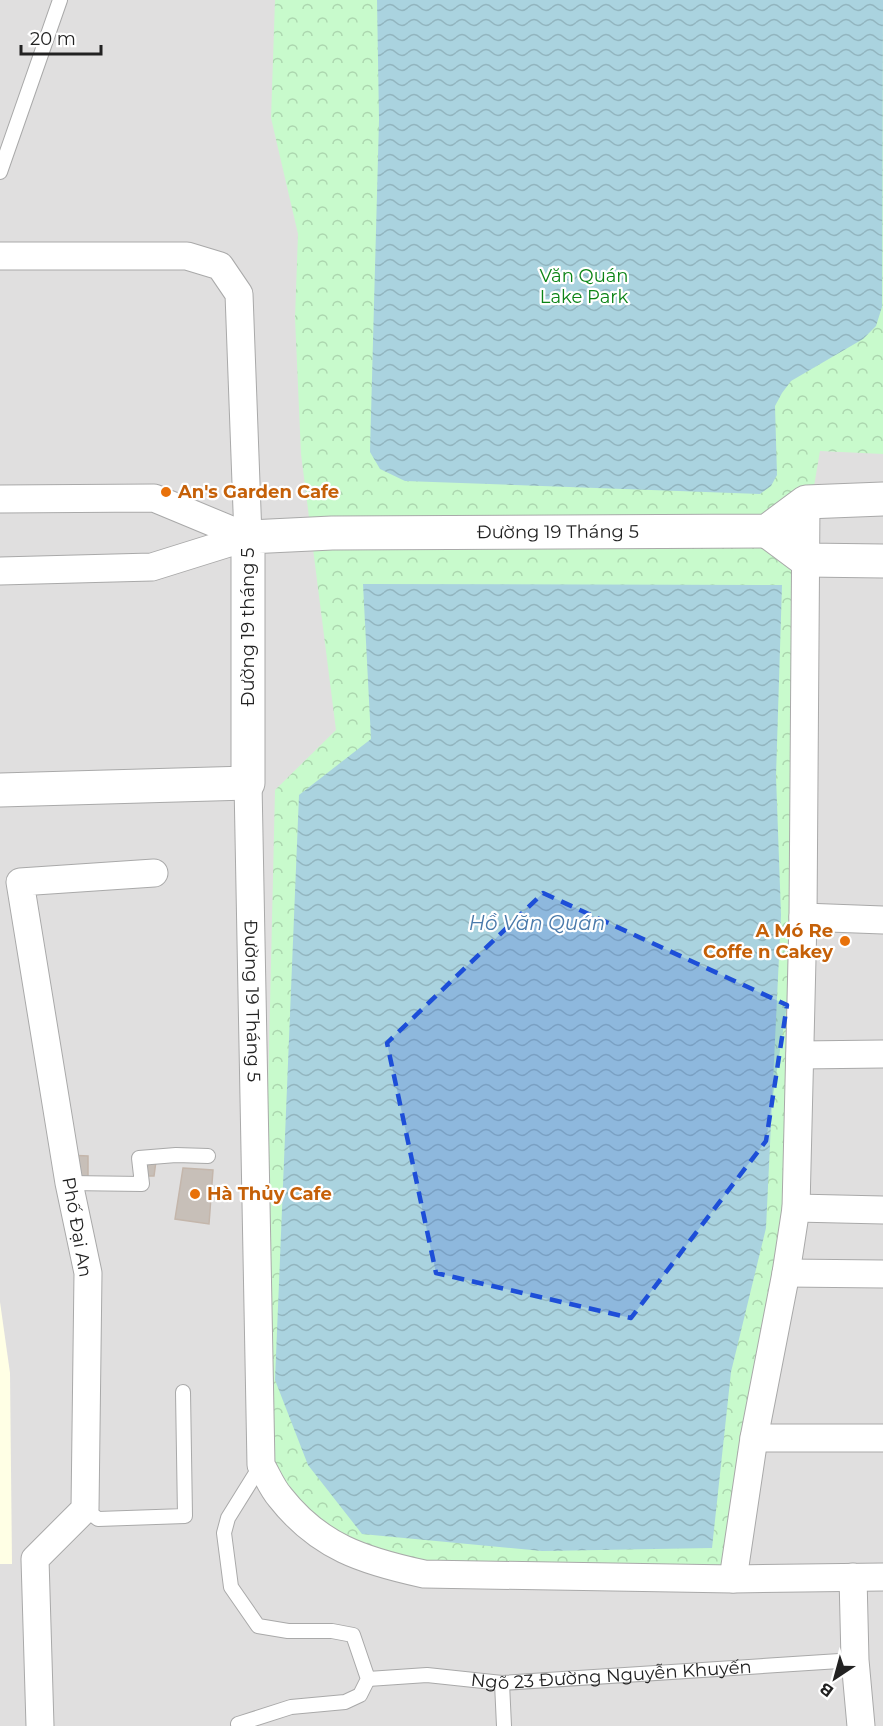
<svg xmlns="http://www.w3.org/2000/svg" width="883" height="1726" font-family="Montserrat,sans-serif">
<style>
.residential{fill:#e0dfdf}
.education{fill:#ffffe5}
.park{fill:url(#park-crowns)}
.water{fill:url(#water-waves)}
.building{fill:#c7bfb8;stroke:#c4b6ab;stroke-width:1.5}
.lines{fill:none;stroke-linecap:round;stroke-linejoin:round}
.service-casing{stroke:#a9a9a9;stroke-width:16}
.minor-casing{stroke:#a9a9a9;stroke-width:29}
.tertiary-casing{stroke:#a9a9a9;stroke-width:35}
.service{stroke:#fff;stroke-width:14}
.minor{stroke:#fff;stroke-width:27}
.tertiary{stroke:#fff;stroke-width:33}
.marked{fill:#1d4ed8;fill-opacity:0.2;stroke:#1d4ed8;stroke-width:4.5;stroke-dasharray:12 8;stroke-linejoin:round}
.food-dot{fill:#e8710a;stroke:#fff;stroke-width:2}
.labels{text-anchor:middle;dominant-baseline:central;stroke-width:4.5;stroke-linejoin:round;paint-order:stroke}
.park-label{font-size:18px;fill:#0c8416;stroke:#fff}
.food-label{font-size:18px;font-weight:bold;fill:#c56008;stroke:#fff;text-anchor:start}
.street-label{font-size:18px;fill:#222;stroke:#fff}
.water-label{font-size:20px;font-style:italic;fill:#4a7aab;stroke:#fff}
</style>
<defs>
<pattern id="park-crowns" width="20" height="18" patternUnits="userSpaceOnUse" patternTransform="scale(1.5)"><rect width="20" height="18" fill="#c8facc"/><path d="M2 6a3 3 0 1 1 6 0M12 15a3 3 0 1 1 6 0" fill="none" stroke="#acd6af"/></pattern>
<pattern id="water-waves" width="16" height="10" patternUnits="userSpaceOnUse" patternTransform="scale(1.5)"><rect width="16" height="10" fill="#aad3df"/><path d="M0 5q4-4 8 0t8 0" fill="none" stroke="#92b5bf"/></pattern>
</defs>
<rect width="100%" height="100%" fill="#f2efe9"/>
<rect class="residential" x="0" y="0" width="883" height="1726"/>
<polygon class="education" points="0,1302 10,1373 12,1564 0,1564"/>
<polygon class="park" points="275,0 883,0 883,454 820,451 800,568 786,1227 731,1575 426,1570 308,1522 260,1438 275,790 336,730 301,454 295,318 298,234 271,118"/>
<g class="water">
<polygon points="377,0 883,0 882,307 876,326 863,339 791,381 782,393 775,406 777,475 771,486 760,494 405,481 380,469 370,452 379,120"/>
<polygon points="363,584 782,585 776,776 781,915 766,1228 731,1372 712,1548 542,1551 362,1534 308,1465 275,1380 299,795 371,739"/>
</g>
<g class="building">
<polygon points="66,1155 88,1156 88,1184 69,1183"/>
<polygon points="139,1158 156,1161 154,1176 145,1176"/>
<polygon points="183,1168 213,1170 209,1224 175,1219"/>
</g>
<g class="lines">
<defs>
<g id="service">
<polyline points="0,172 60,0"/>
<polyline points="69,1183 142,1184 139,1158 176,1155 208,1156"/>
<polyline points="85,1509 98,1519 185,1516 183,1392"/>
<path id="s1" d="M368,1679L427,1675L502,1683L855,1660"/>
<polyline points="502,1683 504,1726"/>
<polyline points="239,1726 238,1724 291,1707 345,1702 360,1695 368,1679 353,1635 332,1631 288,1631 258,1626 231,1587 224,1533 228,1518 261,1465"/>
</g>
<g id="minor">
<polyline points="0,256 187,256 220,266 239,294 248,537"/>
<polyline points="0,499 154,498 248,537"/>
<polyline points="0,571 152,567 248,537"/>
<path id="s2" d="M248,783L261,1465C267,1475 272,1488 280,1497C319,1547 364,1561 424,1574L733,1579L883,1577"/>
<polyline points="803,917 883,920"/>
<polyline points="800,1055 883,1054"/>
<polyline points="796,1208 883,1210"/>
<polyline points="786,1273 883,1274"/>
<polyline points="754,1438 883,1438"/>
<polyline points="853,1577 855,1660 861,1726"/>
<polyline points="733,1579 754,1438 786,1273 796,1208 803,917 806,502"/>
<polyline points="40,1726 35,1559 85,1509 88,1273 69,1183 20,882 154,873"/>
</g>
<g id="tertiary">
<polyline points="767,531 806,560 883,561"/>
<path id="s3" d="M0,790L248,783V537L332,533L767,531L806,502L883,499"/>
</g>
</defs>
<use href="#service" class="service-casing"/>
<use href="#minor" class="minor-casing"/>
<use href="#tertiary" class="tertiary-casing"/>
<use href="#service" class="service"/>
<use href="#minor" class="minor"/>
<use href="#tertiary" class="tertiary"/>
</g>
<path class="marked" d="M543,893L787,1005L766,1141L631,1318L436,1273L387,1043Z"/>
<g class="food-dot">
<circle cx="166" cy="492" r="6"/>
<circle cx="845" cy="941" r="6"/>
<circle cx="195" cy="1194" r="6"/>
</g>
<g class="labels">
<g class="park-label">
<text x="584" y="276">Văn Quán<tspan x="584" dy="21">Lake Park</tspan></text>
</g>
<g class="food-label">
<text x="178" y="492">An's Garden Cafe</text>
<text x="833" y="931" text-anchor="end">A Mó Re<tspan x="833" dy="21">Coffe n Cakey</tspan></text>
<text x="207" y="1194">Hà Thủy Cafe</text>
</g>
<g class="street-label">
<text stroke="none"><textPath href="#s3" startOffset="804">Đường 19 Tháng 5</textPath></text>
<text transform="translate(248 627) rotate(-90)">Đường 19 tháng 5</text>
<text stroke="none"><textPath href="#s2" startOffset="218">Đường 19 Tháng 5</textPath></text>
<text transform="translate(77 1227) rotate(80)">Phố Đại An</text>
<text stroke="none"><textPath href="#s1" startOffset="244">Ngõ 23 Đường Nguyễn Khuyến</textPath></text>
</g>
<g class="water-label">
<text x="537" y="923">Hồ Văn Quán</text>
</g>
</g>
<g transform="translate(835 1678) rotate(216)" stroke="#ffffff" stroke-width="4.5" paint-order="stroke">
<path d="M0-4.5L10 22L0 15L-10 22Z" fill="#222222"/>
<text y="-9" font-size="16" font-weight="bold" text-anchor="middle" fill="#222222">B</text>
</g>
<path d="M21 45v9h80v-9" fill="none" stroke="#222222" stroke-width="3"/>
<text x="30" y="45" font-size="18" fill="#222222" stroke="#ffffff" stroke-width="4.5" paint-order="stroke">20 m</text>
</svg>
